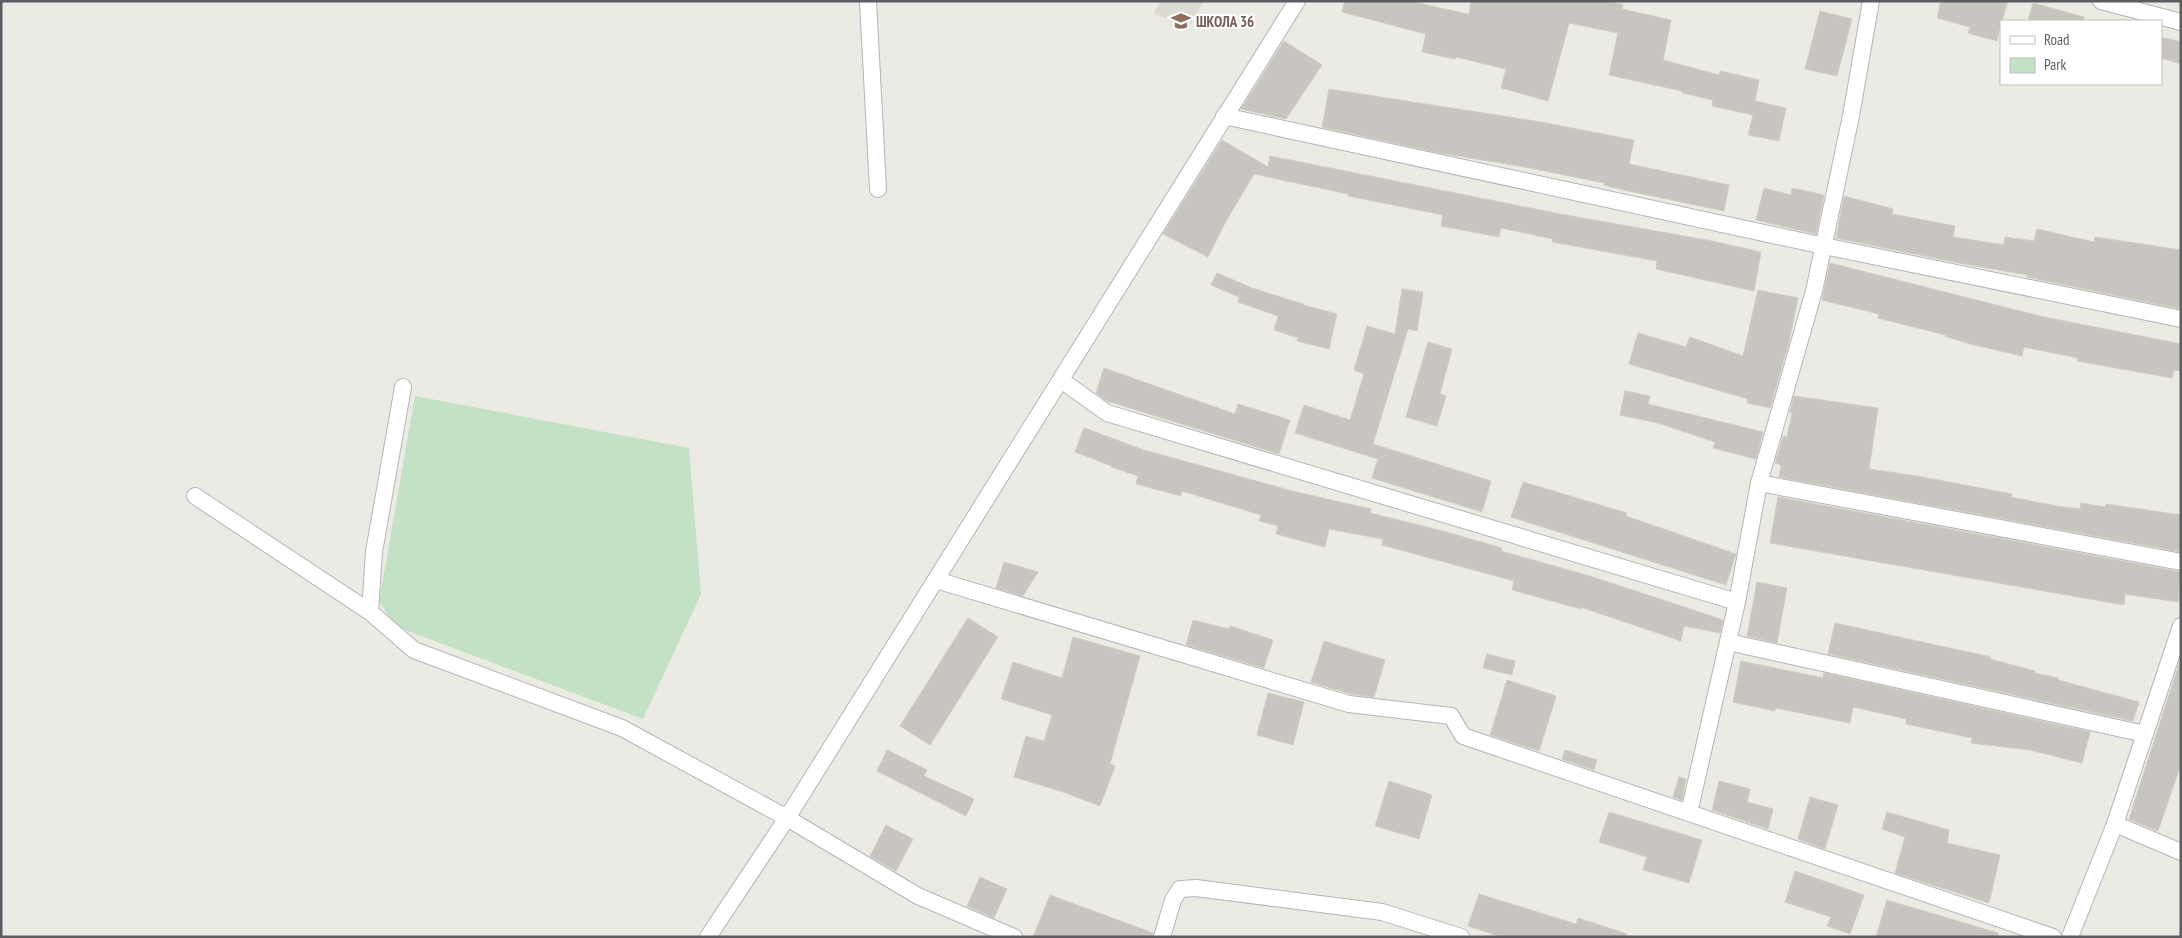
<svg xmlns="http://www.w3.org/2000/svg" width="2182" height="938" font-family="'PT Sans Narrow',sans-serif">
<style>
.education{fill:#dcdad1}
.green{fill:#c2e1c5}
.building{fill:#c8c5c0;stroke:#d0cdc2}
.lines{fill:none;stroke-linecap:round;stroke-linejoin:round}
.minor-casing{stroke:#b3b5b9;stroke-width:18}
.minor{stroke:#fff;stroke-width:16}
.labels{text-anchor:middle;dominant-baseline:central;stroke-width:4;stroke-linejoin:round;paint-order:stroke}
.education-label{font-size:15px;font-weight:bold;fill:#785e54;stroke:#fff;text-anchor:start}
</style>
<rect width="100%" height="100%" fill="#ecebe3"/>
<polygon class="education" points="1160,1 1204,1 1187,30 1154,13"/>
<polygon class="green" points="415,396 689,448 701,594 643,719 397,627 379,602"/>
<g class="building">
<polygon points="1345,1 1410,1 1467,14 1469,14 1471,1 1607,1 1623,5 1622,9 1671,20 1663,60 1719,75 1720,71 1759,80 1755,101 1786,108 1779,141 1748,135 1753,115 1712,106 1713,100 1682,93 1682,91 1609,75 1618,33 1569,23 1548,101 1501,88 1506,69 1456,57 1455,59 1422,52 1426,34 1342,12"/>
<polygon points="1941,1 2008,1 2002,21 2001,21 1997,41 1968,33 1970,27 1937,18"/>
<polygon points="2033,3 2084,17 2083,21 2028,21"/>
<polygon points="1820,11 1852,19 1837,76 1805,69"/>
<polygon points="2161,37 2181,42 2181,64 2161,58"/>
<polygon points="1284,41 1322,65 1286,119 1241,109"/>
<polygon points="1329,89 1535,121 1634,140 1629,164 1729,185 1724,211 1624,190 1604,185 1604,183 1525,167 1435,152 1322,127"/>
<polygon points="1222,140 1268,167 1270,156 1560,214 1712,241 1761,252 1754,291 1656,269 1657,261 1552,242 1553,239 1501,228 1499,237 1441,226 1443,215 1348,196 1348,194 1254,174 1226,221 1208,257 1163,234"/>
<polygon points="1764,188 1791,195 1792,188 1824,195 1816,234 1756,220"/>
<polygon points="1844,196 1893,209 1892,214 1955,226 1953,237 2004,245 2005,237 2034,241 2037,229 2094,242 2095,237 2181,250 2181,309 2027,277 2027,275 1959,263 1836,238"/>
<polygon points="1830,263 2044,317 2181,344 2181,371 2174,370 2172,378 2077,361 2078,358 2024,347 2022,356 1970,344 1945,336 1946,335 1878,318 1879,314 1822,300"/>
<polygon points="1217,273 1252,288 1303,304 1303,305 1337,314 1329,349 1297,341 1298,338 1274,330 1278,316 1238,302 1239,297 1211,285"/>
<polygon points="1402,289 1423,292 1417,331 1408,329 1373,444 1491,481 1482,512 1372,478 1378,459 1295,433 1304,405 1350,420 1364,374 1354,370 1367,326 1395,334"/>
<polygon points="1758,290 1798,298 1789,342 1770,408 1747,403 1748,399 1629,364 1638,333 1686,347 1690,337 1743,356"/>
<polygon points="1428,342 1452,349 1440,394 1446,396 1437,426 1406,417"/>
<polygon points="1104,368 1235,414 1238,404 1290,420 1279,454 1107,401 1096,393"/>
<polygon points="1625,391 1650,396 1648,404 1763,432 1756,459 1713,448 1715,442 1658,423 1620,415"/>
<polygon points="1794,396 1878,408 1869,469 1917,476 2012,494 2011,497 2056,506 2080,509 2081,503 2105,507 2106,504 2181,515 2181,552 1779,477 1781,465 1775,463 1783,436 1787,437 1792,413 1790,412"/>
<polygon points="1084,428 1144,450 1296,492 1371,509 1370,513 1443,531 1502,548 1501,551 1590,576 1723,620 1720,633 1684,626 1681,641 1581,607 1581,609 1512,590 1514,581 1382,545 1383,539 1329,529 1325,547 1276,534 1278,526 1259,521 1261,515 1182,491 1181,496 1136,484 1138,476 1111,467 1112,466 1075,452"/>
<polygon points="1523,482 1627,513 1626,516 1736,554 1726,585 1511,517"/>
<polygon points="1778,497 2181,572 2178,602 2125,594 2124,605 1770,543"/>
<polygon points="1004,562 1038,572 1023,596 996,588"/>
<polygon points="1757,582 1787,588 1777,643 1747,636"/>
<polygon points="968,618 998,637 930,745 900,726"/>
<polygon points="1193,620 1229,629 1230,626 1273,640 1264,668 1186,645"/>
<polygon points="1835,623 1991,657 1990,659 2035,671 2035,673 2058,678 2058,680 2139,702 2133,721 1828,654"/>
<polygon points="1073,637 1140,656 1110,764 1115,766 1100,806 1063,792 1014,777 1026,736 1044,741 1052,715 1001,699 1013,662 1062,678"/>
<polygon points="1324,641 1385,660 1374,697 1351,694 1311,682"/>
<polygon points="1487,654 1515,661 1512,675 1483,668"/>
<polygon points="1741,661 1823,678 1824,673 2090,732 2082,763 2030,750 1971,743 1972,738 1906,724 1906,719 1853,707 1850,723 1776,708 1775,711 1733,702"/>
<polygon points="2179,664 2181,665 2181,764 2158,831 2129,819"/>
<polygon points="1507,680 1556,696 1539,751 1490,735"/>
<polygon points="1268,693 1304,702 1293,745 1257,735"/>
<polygon points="887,750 927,770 924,776 974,799 966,816 877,771"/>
<polygon points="1565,750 1597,760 1594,770 1562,759"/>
<polygon points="1679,777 1686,779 1682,800 1673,797"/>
<polygon points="1389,781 1432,795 1419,839 1375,826"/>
<polygon points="1719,781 1750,789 1747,802 1773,809 1768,829 1712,810"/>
<polygon points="1810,797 1838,805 1825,849 1798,839"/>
<polygon points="1609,812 1702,840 1689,883 1643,870 1647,857 1599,842"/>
<polygon points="1887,812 1949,830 1947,843 2000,855 1989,903 1895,873 1905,837 1882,829"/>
<polygon points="886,825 913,839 896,871 870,856"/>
<polygon points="1795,871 1864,895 1850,934 1827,926 1831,917 1785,902"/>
<polygon points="980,877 1007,889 994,918 967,906"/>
<polygon points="1479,894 1576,924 1578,918 1627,934 1627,937 1501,937 1468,926"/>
<polygon points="1050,895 1153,933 1152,937 1033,937"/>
<polygon points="1887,900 1998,933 1998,937 1876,937"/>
</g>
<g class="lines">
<defs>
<g id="minor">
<polyline points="868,1 878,189"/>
<polyline points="2101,1 2181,22"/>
<polyline points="1224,116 1824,246 2181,319"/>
<polyline points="1061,380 1107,413 1737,602"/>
<polyline points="1759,483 2181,562"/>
<polyline points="195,496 370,612 414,650 622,728 787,818 918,896 1014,937"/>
<polyline points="936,580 1349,704 1451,716 1463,736 2053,937"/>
<polyline points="370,612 374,552 403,387"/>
<polyline points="1728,642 2145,734"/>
<polyline points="1689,813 1737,602 1759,483 1814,291 1851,116 1871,1"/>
<polyline points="2115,824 2181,852"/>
<polyline points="708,937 787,818 1297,1"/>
<polyline points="1162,937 1173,900 1180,889 1196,888 1382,912 1461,937"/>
<polyline points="2070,937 2115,824 2181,626"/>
</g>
</defs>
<use href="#minor" class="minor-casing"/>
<use href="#minor" class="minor"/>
</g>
<defs>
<symbol id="school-bare" viewBox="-9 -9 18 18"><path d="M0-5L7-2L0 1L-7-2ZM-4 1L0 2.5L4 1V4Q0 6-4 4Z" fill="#8d6e63" stroke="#fff" stroke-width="2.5" paint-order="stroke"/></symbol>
</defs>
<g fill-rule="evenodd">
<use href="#school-bare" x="1167" y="7" width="28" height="28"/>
</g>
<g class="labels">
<g class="education-label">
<text x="1196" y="21">ШКОЛА 36</text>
</g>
</g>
<rect width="2182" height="938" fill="none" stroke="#5b5d62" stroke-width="5"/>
<rect x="2000" y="20" width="162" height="65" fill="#ffffff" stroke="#bdbec0"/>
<rect x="2010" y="36" width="25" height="8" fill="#ffffff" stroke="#bdbec0"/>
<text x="2044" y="45" font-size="15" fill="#5b5d62">Road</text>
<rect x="2010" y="58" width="25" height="15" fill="#c2e1c5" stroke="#bdbec0"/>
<text x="2044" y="70" font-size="15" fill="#5b5d62">Park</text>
</svg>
